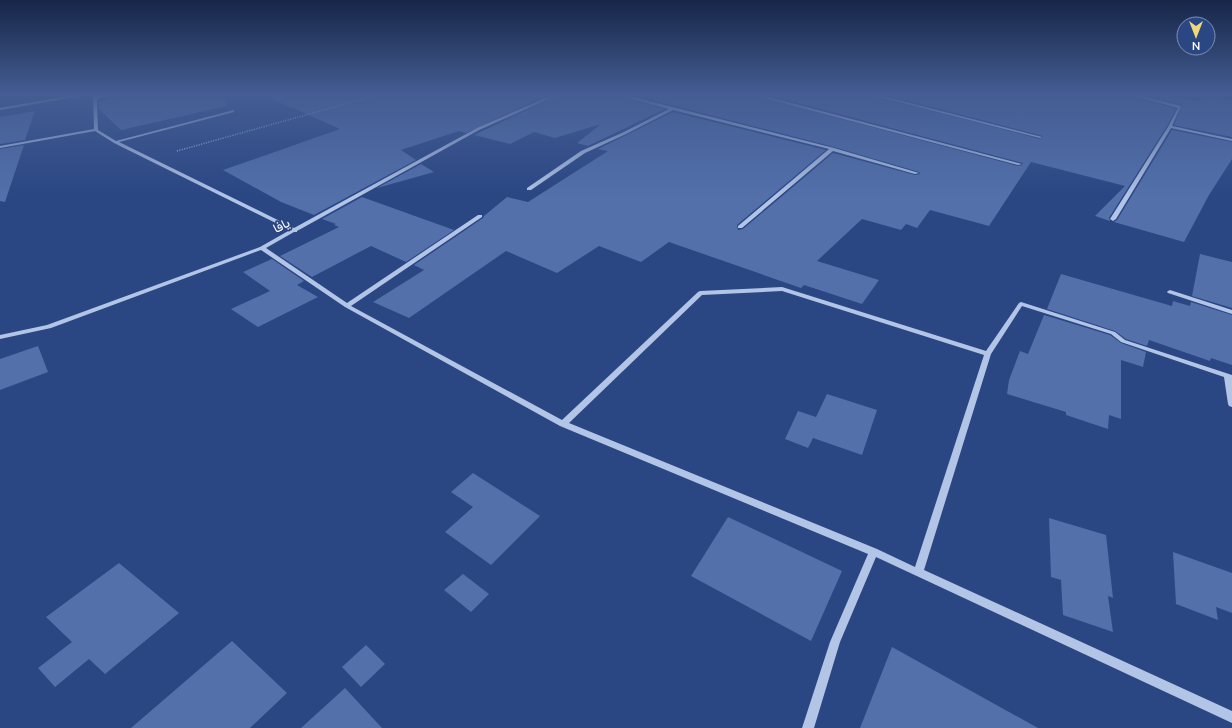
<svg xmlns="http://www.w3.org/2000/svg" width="1232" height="728" font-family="Mulish,Vazirmatn,sans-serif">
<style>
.building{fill:#5370ab}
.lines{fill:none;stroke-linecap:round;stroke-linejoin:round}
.path{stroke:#b3c5e6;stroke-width:1.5;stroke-dasharray:1 1.5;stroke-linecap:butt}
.minor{fill:#b3c5e6;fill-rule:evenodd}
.labels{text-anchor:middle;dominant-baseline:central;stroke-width:3.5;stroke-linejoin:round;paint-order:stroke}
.far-street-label{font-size:13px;fill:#fff;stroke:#2a4683}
</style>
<rect width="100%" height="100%" fill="#2a4683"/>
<g class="building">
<polygon points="123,95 225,95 227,106 121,130 99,109 99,102"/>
<polygon points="264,95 547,95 466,133 459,131 401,150 416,160 314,215 281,202 223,170 340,129"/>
<polygon points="559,95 616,95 665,109 588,146 577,143 601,124 555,138 534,132 510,144 474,135"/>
<polygon points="633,95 752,95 1018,166 1022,165 1023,163 768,95 870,95 1040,139 1043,136 886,95 1129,95 1176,109 1167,126 1109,218 1110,221 1095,216 1125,186 1031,162 989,226 930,210 917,228 906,224 901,230 862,219 817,261 879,280 862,304 804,285 801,288 669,242 641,262 599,246 557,273 506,251 409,318 373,302 424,270 414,265 483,218 484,216 507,197 528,202 608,151 598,149 673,112 826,150 737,225 738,230 743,229 833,153 915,175 920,174 919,172 834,147"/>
<polygon points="1145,95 1166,95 1197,101 1208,95 1232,101 1232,137 1174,125 1182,105"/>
<polygon points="35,111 25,140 0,144 0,117"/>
<polygon points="1172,130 1232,142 1232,159 1209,195 1184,242 1114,222 1117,220"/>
<polygon points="24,145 5,202 0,201 0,149"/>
<polygon points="421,164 434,172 377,188"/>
<polygon points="362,197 454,230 406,262 371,246 312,277 280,256 339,227 334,225 336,224 322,219"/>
<polygon points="1200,254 1232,262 1232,308 1192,296"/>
<polygon points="272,259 304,281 297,285 318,297 258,327 231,309 270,291 243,272"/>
<polygon points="1061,274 1172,306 1173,301 1190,306 1191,302 1232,315 1232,365 1211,358 1210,361 1149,340 1147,346 1126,339 1115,331 1047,309"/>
<polygon points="1044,315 1110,335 1121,343 1146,352 1143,367 1121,360 1121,419 1109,415 1108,429 1066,415 1066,412 1007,394 1009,380 1020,351 1028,354"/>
<polygon points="38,346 48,372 0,390 0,359"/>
<polygon points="827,394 877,410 862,455 813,438 808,448 785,439 798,411 816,417"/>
<polygon points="473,473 540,516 491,565 445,532 473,507 451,492"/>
<polygon points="728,517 842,571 811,641 691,576"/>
<polygon points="1049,518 1106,535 1113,598 1108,596 1113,632 1063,615 1061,580 1051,577"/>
<polygon points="1173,552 1232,573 1232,613 1216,607 1218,620 1176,604"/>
<polygon points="119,563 179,613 105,674 89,659 55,687 38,668 72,642 46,617"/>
<polygon points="463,574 489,594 471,612 444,590"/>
<polygon points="232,641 287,693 250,728 131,728"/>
<polygon points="366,645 385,664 361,687 342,667"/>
<polygon points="892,647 1038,728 860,728"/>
<polygon points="345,688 382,728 301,728"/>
</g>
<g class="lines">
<polyline class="path" points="177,151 377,95"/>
<g class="minor">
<polygon points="75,95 86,95 0,110 0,108"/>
<path d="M93,95H97V96L110,95L97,99L98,130L116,141L234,110V112L119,142L294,228L477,128L552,95H558L479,130L297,231V232H294L266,248L347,303L478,215H482V217L351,306L562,420L698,292L700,291L782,287L986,351L1019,303L1021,302L1115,332L1125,340L1232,375V407L1229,406L1228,404L1224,377L1121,342L1111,334L1022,306L991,354L924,570L1232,711V723L876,557L840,642L814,728H802L830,642L868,554L560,426L345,307L261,250L51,328L0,339V335L47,325L260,247L290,230L114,143L95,131L0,148V146L94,129ZM782,291L984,355L915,567L877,549L569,423L702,295Z"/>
<polygon points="617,95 625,95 834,148 919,173 915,174 833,151 742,228 738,228 738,226 829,149 673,110 626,134 585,153 531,190 527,190 527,188 581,151 624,132 669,109"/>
<polygon points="753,95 761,95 1022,164 1018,165"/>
<polygon points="871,95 879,95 1042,137 1040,138"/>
<polygon points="1130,95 1138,95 1181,106 1172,126 1232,139 1232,141 1171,128 1116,219 1113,221 1110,219 1168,127 1178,108"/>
<polygon points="1170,290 1232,310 1232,314 1168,293 1167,292 1168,291"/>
</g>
</g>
<linearGradient id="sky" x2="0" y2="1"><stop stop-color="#172648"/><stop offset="0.48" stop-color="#445d93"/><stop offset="1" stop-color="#445d93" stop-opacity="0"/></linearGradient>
<rect width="1232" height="197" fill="url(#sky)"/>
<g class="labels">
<g class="far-street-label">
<text transform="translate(281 225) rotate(-28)">يافا</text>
</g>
</g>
<g transform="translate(1196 36) rotate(180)"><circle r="19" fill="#2a4683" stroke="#7f90b5"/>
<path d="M0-3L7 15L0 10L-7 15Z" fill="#edd97b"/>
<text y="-6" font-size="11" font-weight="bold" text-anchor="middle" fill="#ffffff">N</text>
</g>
</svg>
